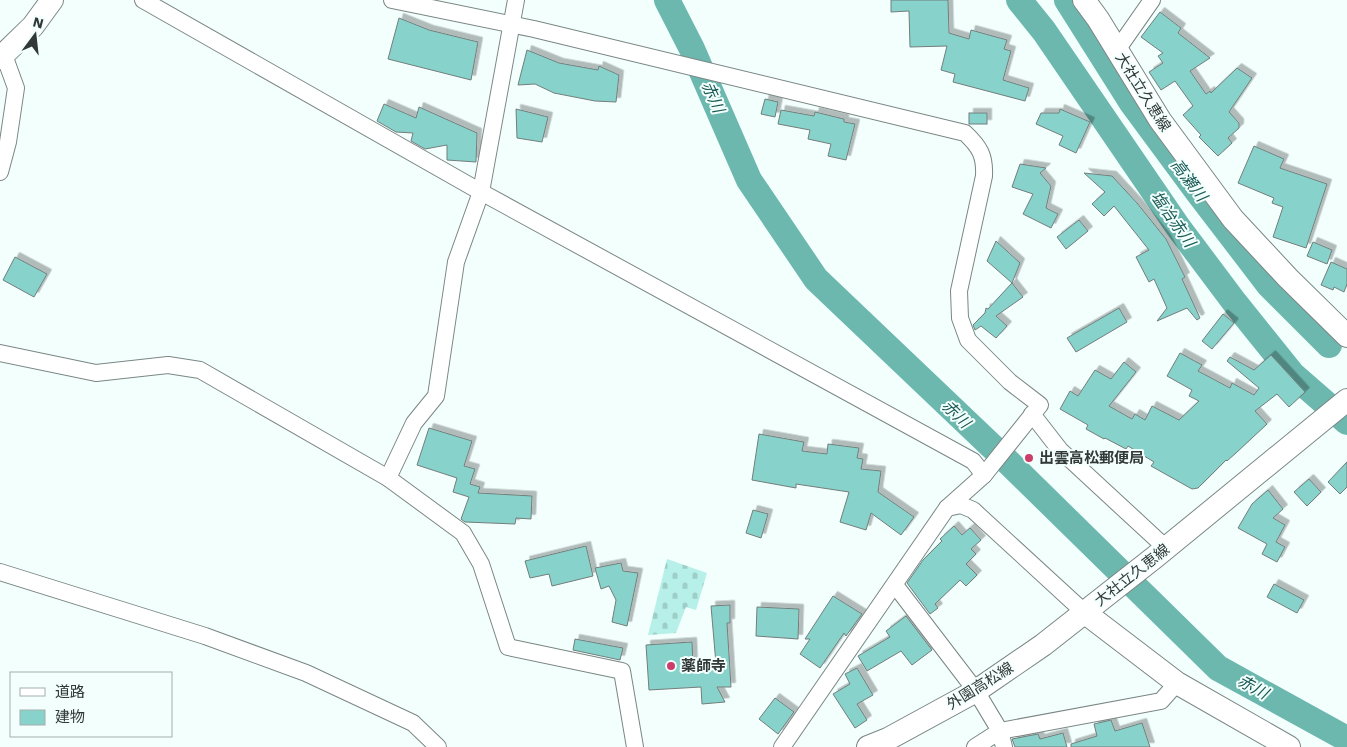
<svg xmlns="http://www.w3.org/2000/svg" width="1347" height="747" font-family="'Work Sans','Noto Sans JP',sans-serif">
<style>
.cemetery{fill:url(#cemetery-stones)}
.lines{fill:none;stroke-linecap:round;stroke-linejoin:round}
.river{stroke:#6cb7ae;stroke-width:26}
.building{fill:#87d2ca;stroke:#727e7c;filter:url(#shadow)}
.street-casing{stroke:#7b8785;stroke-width:18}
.secondary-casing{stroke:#7b8785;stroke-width:24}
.street{stroke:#fff;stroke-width:16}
.secondary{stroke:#fff;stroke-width:22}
.poi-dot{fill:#cc3e69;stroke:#f2fffd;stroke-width:2}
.labels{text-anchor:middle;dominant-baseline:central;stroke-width:4;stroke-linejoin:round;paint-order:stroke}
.street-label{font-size:15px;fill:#323737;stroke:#f2fffd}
.poi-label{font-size:15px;font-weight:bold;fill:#323737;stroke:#f2fffd;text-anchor:start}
.water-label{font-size:16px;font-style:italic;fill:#1b5a54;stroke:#f2fffd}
</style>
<defs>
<pattern id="cemetery-stones" width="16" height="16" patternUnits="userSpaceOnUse" patternTransform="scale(1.25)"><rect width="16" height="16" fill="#b7f0e9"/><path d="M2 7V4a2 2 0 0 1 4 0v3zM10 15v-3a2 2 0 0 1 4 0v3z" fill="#9ecec8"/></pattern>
<filter id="shadow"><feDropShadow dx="4.5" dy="-4.5" stdDeviation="0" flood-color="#0004"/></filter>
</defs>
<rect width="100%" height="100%" fill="#f2fffd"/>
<polygon class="cemetery" points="667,559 707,573 696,610 686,607 676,633 648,635"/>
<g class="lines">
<g class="river">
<polyline points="667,0 692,49 749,180 816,279 1003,457 1218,668 1347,739"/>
<polyline points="1019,0 1044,31 1178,227 1235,303 1292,374 1347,422"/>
<polyline points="1067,0 1132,103 1197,191 1269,285 1329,345"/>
</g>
</g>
<g class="building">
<polygon points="891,0 948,0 949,33 969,39 971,30 1007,40 1004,49 1011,51 1003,80 1029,88 1025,101 953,82 955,74 941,70 947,46 910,47 909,11 891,12"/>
<polygon points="1160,12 1181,28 1178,33 1210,58 1190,71 1206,94 1210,91 1211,93 1237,68 1252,78 1229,112 1239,123 1239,128 1228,138 1232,143 1218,156 1199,137 1201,135 1183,115 1193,106 1175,81 1161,90 1149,72 1163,63 1158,56 1163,53 1141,37"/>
<polygon points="399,18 429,30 478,42 471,80 388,59"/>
<polygon points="527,50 559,63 598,70 599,66 619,75 616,102 595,101 554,93 535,84 518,85"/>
<polygon points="765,99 778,102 775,117 761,114"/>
<polygon points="384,104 416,118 419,107 477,133 476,162 447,160 447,145 425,149 411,141 413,133 396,132 377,121"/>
<polygon points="516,109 548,117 542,142 517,138"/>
<polygon points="1060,109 1090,122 1076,153 1059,145 1063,136 1036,124 1041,113 1059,113"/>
<polygon points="781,110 814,116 815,112 844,119 844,122 855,124 846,160 828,156 831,144 808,139 810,130 778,124"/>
<rect x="969" y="113" width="18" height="11"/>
<polygon points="1254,146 1284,159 1280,168 1327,184 1306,248 1273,237 1283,207 1272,203 1274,198 1238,183"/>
<polygon points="1020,164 1046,168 1040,173 1051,186 1046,208 1058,214 1051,228 1023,214 1033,194 1012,187"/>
<polygon points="1084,173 1112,176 1137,203 1166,239 1185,277 1182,279 1200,318 1197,320 1187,308 1157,321 1167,308 1154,279 1149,282 1136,257 1149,250 1114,206 1104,216 1092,204 1105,192"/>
<polygon points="1079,220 1088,231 1066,249 1057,237"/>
<polygon points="996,241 1020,263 1012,283 987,261"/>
<polygon points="1313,242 1332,250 1327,264 1307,256"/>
<polygon points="15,257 47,274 34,297 3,280"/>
<polygon points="1331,262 1347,269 1347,284 1344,292 1334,287 1333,290 1321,285"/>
<polygon points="1012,283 1023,297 996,316 1007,326 996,338 981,326 975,330 973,325 985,313 986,308 988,309"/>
<polygon points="1119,308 1127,322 1076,352 1067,338"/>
<polygon points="1223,314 1234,323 1212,349 1202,341"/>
<polygon points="1180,353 1202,365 1198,371 1230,388 1232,383 1254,395 1259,388 1227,361 1230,357 1254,370 1271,355 1305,392 1289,407 1277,394 1255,411 1267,424 1237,452 1227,461 1226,460 1198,488 1192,489 1151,466 1154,462 1128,446 1126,449 1105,438 1104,439 1086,429 1088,425 1060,409 1070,391 1078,396 1095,370 1111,379 1124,362 1136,372 1109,406 1132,419 1135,414 1145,420 1152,406 1179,420 1199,401 1189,396 1192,390 1167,376"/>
<polygon points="429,428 472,441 464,466 475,469 470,484 480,487 478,493 532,496 531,519 516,518 515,524 465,522 461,519 469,497 453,492 457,478 417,465"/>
<polygon points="759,434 804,442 802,451 827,454 828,444 859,448 857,458 863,459 861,469 881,471 878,492 914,517 901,535 871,513 866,530 840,522 849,492 796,484 796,488 752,480"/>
<polygon points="1347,462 1347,487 1340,494 1328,482"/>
<polygon points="1309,479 1321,492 1307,506 1294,492"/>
<polygon points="1268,490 1283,509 1273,518 1285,525 1276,542 1285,547 1277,562 1262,554 1267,544 1238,528 1252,504"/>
<polygon points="753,510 768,514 761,538 746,533"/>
<polygon points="954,526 962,535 970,528 981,540 971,549 976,554 966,564 977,575 966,586 960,580 935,604 938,608 930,614 907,583 923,560 942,541 940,539"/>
<polygon points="586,546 593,576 552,586 549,574 530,578 525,561"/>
<polygon points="621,563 623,571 638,573 627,626 612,622 616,600 609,586 601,589 595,568"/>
<polygon points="1274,584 1304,600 1297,613 1267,597"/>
<polygon points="833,596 862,614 846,636 844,633 820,668 800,654 810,639 805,639"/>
<polygon points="730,605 730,623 727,623 731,687 717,687 725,702 702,704 701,687 649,690 646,645 692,642 693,665 716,664 711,606"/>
<polygon points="757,607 799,609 798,639 756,636"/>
<polygon points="906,616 932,650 912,665 901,651 867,671 858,656 890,637 886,631"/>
<polygon points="575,639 623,648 620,660 573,650"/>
<polygon points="857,668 873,695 857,704 867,720 855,728 833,694 850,684 845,674"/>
<polygon points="775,698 794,712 778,734 759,719"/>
<polygon points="1111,720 1115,731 1142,723 1150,747 1071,747 1071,744 1097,736 1094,724"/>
<polygon points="1063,733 1067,747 1015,747 1012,739 1038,734 1040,739"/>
</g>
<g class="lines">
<defs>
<g id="street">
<polyline points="143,0 481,192 973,461 984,475"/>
<path d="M392,0L534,29L965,133C980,147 985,156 984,176L959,291L960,318L968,340L1010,382L1040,405L984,475L947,508L782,747"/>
<polyline points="1117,50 1152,0"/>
<polyline points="0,172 8,142 16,88 4,55"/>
<polyline points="0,353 96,373 168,365 200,370 388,478 463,533 481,564 508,647 622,671 635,747"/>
<polyline points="1032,414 1060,450 1166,548"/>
<polyline points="388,478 414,423 436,396 456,262 481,192 516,0"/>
<polyline points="947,508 961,505 973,510 1084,612"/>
<polyline points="0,572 205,636 306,673 413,723 438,747"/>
<polyline points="895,585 976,691 1000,731 1004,747"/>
<polyline points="975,747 1000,731 1161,701 1177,683"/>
</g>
<g id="secondary">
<polyline points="1084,0 1098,19 1160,120 1233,219 1288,278 1347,336"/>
<polyline points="0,58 33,26 52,0"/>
<polyline points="1084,612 1177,683 1289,747"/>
<polyline points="868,747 888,739 976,691 1043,645 1155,557 1347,400"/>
</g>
</defs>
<use href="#street" class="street-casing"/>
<use href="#secondary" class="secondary-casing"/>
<use href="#street" class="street"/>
<use href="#secondary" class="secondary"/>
</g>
<g class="poi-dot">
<circle cx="1029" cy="458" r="5"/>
<circle cx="671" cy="666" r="5"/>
</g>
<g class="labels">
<g class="street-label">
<text transform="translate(1143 92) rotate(58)">大社立久恵線</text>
<text transform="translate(1132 575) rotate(-38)">大社立久恵線</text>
<text transform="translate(980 686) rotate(-32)">外園高松線</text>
</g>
<g class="poi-label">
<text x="1039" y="458">出雲高松郵便局</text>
<text x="681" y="666">薬師寺</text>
</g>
<g class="water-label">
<text transform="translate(713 97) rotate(66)">赤川</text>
<text transform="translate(1189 180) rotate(53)">高瀬川</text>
<text transform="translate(1173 219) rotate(55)">塩冶赤川</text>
<text transform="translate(956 414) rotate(44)">赤川</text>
<text transform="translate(1253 687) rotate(29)">赤川</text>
</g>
</g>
<rect x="10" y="672" width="162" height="65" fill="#f2fffd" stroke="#a5afae"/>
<rect x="20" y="688" width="25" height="8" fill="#ffffff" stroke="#a5afae"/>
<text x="55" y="697" font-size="15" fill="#323737">道路</text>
<rect x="20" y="710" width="25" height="15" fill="#87d2ca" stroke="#a5afae"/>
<text x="55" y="722" font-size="15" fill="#323737">建物</text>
<g transform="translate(35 35) rotate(15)" stroke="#f2fffd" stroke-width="4" paint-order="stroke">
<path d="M0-4L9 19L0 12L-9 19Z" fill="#323737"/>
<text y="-8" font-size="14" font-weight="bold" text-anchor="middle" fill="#323737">N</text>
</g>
</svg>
